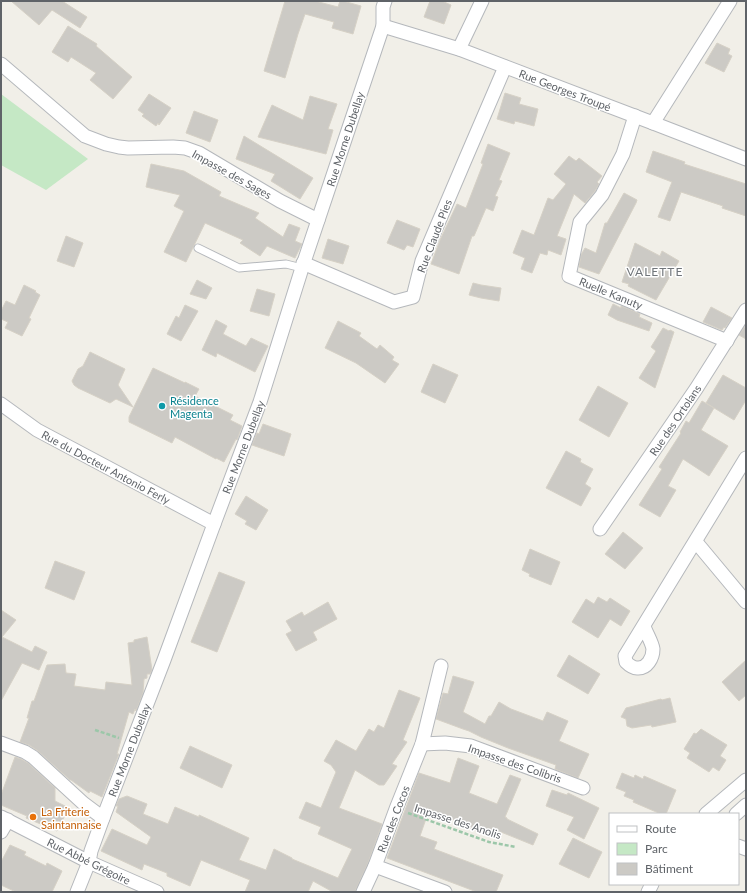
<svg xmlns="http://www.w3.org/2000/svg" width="747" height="893" font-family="Lato,sans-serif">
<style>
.green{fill:#c5e8c5}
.building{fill:#cccac5;stroke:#d6d1c6}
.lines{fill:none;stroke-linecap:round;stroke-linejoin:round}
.lane-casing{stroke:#b5b8bc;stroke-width:9}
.street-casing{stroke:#b5b8bc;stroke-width:15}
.path{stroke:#9cc7a9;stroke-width:2.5;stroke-dasharray:4 2;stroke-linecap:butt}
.lane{stroke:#fff;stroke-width:7}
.street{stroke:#fff;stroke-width:13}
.culture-dot{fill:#0f9aa8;stroke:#fff;stroke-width:1.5}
.food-dot{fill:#e8710a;stroke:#fff;stroke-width:1.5}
.labels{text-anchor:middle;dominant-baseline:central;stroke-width:3;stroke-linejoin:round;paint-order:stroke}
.street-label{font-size:11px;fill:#5f6368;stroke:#fff}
.culture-label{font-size:11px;fill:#0d838f;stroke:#fff;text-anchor:start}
.food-label{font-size:11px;fill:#c56008;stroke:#fff;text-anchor:start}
.neighbourhood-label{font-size:12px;letter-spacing:1px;fill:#70757a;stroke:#fff}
</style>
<rect width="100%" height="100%" fill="#f1efe8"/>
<polygon class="green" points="1,94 88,159 46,190 1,165"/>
<g class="building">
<polygon points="11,1 62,1 87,17 80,28 52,10 39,25"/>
<polygon points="285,1 315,1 338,7 340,1 343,1 361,6 353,34 332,28 334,22 305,14 298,34 285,78 264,71"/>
<polygon points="430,1 442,1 451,5 444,24 424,17"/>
<polygon points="68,26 97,44 96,46 132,77 113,99 90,80 96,73 71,57 68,62 52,52"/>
<polygon points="717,43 730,49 728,54 732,56 724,72 705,63"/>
<polygon points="505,93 521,98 519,104 538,109 534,126 515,121 514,124 497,119"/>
<polygon points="149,94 171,108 159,125 158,123 156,126 142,116 144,114 138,110"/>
<polygon points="310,96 337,104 328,129 333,130 326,154 258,137 272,105 303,120"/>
<polygon points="194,111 218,120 210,142 186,133"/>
<polygon points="244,136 313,178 300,199 271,181 275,174 236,159"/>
<polygon points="488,144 510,153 499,180 502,181 495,196 498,197 493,211 486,208 474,236 472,236 459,274 431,264 440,240 457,204 466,208 483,164 481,163"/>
<polygon points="653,151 685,162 684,164 746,184 746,216 722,208 723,206 681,192 670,221 658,217 672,182 646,172"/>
<polygon points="569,156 576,161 579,158 602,176 597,182 599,184 595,191 585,203 574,194 557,236 566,239 561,255 548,250 547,255 540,253 532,273 521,269 525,258 513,253 522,230 534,235 548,198 553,200 566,184 554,174"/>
<polygon points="151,164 184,171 221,192 219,196 259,213 255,218 283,237 289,224 300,228 295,241 302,244 295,258 267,246 260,256 240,243 243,240 205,223 186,262 164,252 184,211 174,206 180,195 146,187"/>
<polygon points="624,193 637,200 636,203 599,274 579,267 581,255 585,248 596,253 605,223 607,223"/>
<polygon points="397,220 420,229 413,247 407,245 404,250 387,243"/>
<polygon points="66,236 83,243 74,267 57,261"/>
<polygon points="328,239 349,246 343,264 322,258"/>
<polygon points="635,243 660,256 662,251 679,261 656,300 628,286 629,284 622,282"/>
<polygon points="197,280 212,288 206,299 190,294"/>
<polygon points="473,283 481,285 501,288 499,301 481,298 469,295"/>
<polygon points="24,285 36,291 35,292 40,295 29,318 31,319 22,336 5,328 8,322 1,319 1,311 6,301 15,305"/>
<polygon points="257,289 275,294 269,316 250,311"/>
<polygon points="613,304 621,308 621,306 636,312 640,314 639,317 652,323 649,331 617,320 608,315"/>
<polygon points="185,305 198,311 181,341 167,334 176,316 179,318"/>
<polygon points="711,307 732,318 725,328 724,327 722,330 703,322"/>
<polygon points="216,320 227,326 223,334 246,346 251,338 268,346 255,372 217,353 216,357 202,350"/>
<polygon points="338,321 361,333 359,336 377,349 380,345 394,357 392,360 399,364 385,383 356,363 325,348"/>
<polygon points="746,325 746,339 739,335"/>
<polygon points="663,328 669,331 670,330 674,332 655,388 639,378 656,351 651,347"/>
<polygon points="90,352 125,369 118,385 133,407 116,399 110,403 78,388 74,385 72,381 78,369 83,366"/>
<polygon points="433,364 458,375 445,403 421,392"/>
<polygon points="153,368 185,383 185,382 199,389 195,396 233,415 230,420 242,426 237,440 236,439 224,462 216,458 216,459 175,437 172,443 129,422 129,417"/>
<polygon points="723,375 746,388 746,400 734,420 706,403"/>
<polygon points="598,386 628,403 609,437 579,420"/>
<polygon points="702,401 714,408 701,430 728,446 709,476 683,459 668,486 676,490 660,517 639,505 662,469 659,467 681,433 680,432 686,421 689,423"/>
<polygon points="263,424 291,434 284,456 252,445 257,433 259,434"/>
<polygon points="566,451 581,459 580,462 593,469 585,484 591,488 581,506 546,488"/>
<polygon points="246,496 268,510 256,530 245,524 247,521 235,514"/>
<polygon points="623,532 643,548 625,569 605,554"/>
<polygon points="530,549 560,562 551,585 529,576 530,574 522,570"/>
<polygon points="55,561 85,572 74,600 45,588"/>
<polygon points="219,572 245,582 217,652 191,642"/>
<polygon points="598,597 607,602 610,598 630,611 621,626 610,619 598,638 572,622 586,599 594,604"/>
<polygon points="328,602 337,619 313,632 317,640 296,651 286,634 292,631 286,621 302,612 304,616"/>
<polygon points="1,610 16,620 2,637 32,652 35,646 47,652 39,670 22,663 1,701"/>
<polygon points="147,637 152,670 150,674 147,674 147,678 144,679 143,693 136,711 135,709 133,714 129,712 117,754 119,754 102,797 90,791 89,793 71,780 70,780 38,751 29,745 20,742 29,718 27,718 32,701 34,701 47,665 65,664 66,673 76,674 74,686 105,690 106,682 132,685 128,643 134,642 134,640"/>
<polygon points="569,655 600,674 588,694 557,676"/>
<polygon points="746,660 746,695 739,701 722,682"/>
<polygon points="453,676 474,682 463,712 485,724 489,716 491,716 499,702 511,709 543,721 547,712 568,721 559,741 589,754 578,778 555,769 556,765 508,748 481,737 469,731 463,729 436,719 443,693 448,694"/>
<polygon points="399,690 420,698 403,740 407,742 392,764 397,766 384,785 379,785 355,770 339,808 382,824 368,863 356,889 355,892 333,892 313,881 308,892 245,892 250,880 201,860 190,886 167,876 167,873 144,864 142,870 101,851 112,829 147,845 151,837 116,812 118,806 116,806 119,799 127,796 147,804 143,814 168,824 175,807 199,817 199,815 249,838 239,860 266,870 274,849 292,858 292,859 338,878 352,849 318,834 321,827 299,818 306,802 321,808 336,772 331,765 324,761 336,740 356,751 369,729 374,732 378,725 384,728"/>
<polygon points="670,698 676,722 652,727 651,725 632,728 627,726 626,719 621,717 626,708 661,699 662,700"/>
<polygon points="701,729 727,745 720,756 726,760 719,771 713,767 709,772 687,758 690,753 684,749 694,733 696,734"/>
<polygon points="190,746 232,765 222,788 180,768"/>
<polygon points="15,757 21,759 28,763 55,788 55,801 69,808 57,831 48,827 26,818 27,816 1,805 1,795"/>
<polygon points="458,758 479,766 469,793 497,804 510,775 521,779 505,817 507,818 507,819 538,834 533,845 501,832 498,839 477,830 477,831 470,828 464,825 464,824 438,814 437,816 428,813 420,836 437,842 434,849 503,875 496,892 477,892 387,858 419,773 450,783"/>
<polygon points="622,773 634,778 635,775 643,779 644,776 676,790 666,814 661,814 633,802 634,800 624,796 626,792 616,788"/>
<polygon points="552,790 567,795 568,793 599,808 584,839 567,830 574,817 546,806"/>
<polygon points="573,838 602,852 589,878 559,864"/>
<polygon points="10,845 26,852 24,855 46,866 47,863 62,871 52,892 16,892 1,885 1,862"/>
</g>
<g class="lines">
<defs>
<polyline id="lane" points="198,248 239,268 286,264 302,268"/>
<g id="street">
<polyline points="383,26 459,49 653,123 746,159"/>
<polyline points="459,49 482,1"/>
<polyline points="1,64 85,136 106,144 119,147 128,148 173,147 185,148 199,153 280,201 318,220"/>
<polyline points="635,116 623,154 602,195 580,222 569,276 727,341"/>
<polyline points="653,123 730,1"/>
<polyline points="303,263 394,302 413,297 422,261 465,160 505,67"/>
<polyline points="1,404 37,430 214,524"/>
<polyline points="600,529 696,389 746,310"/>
<polyline points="696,542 746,602"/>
<path d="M644,626C646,633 652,642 653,649C653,658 647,669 637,668C633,668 629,665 626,662L625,656C666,590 706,524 746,458"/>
<polyline points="1,743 25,752 33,757 83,803 103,818"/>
<polyline points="422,744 445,743 471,746 583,788"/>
<polyline points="706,814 746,780"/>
<polyline points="736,814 746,805"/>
<polyline points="1,817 89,862 157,892"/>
<polyline points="1,832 8,820"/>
<polyline points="738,846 746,849"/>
<polyline points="375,866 445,892"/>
<polyline points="77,892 89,862 91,851 103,818 164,660 214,524 260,402 302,268 383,26 383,7 385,1"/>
<polyline points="363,892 375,866 396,809 422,744 441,666"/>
<polyline points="648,892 652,884"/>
</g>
</defs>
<use href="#lane" class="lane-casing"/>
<use href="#street" class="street-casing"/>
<g class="path">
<polyline points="95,730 119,738"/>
<polyline points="408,813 489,842 516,847"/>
</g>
<use href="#lane" class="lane"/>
<use href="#street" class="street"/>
</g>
<circle class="culture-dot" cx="162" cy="406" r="4"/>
<circle class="food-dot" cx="33" cy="817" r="4"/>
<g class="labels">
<g class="street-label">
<text transform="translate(565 90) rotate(21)">Rue Georges Troupé</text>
<text transform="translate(345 139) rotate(-72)">Rue Morne Dubellay</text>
<text transform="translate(232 174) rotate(29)">Impasse des Sages</text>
<text transform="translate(434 236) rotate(-69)">Rue Claude Pies</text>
<text transform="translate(611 293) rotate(22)">Ruelle Kanuty</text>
<text transform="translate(675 420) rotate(-56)">Rue des Ortolans</text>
<text transform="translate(243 447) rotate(-69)">Rue Morne Dubellay</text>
<text transform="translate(106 467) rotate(28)">Rue du Docteur Antonio Ferly</text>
<text transform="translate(129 750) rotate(-69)">Rue Morne Dubellay</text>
<text transform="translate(515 763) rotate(19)">Impasse des Colibris</text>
<text transform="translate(393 819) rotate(-69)">Rue des Cocos</text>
<text transform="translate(458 821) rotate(18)">Impasse des Anolis</text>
<text transform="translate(89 861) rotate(26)">Rue Abbé Grégoire</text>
</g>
<g class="culture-label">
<text x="170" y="400">Résidence<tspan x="170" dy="13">Magenta</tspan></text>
</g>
<g class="food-label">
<text x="41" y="811">La Friterie<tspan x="41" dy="13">Saintannaise</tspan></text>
</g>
<g class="neighbourhood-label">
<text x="655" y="271">VALETTE</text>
</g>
</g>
<rect width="747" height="893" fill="none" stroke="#5f6368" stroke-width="4"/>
<rect x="609" y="813" width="130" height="72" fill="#ffffff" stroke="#bfc1c3"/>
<rect x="617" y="826" width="20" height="6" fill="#ffffff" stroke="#bfc1c3"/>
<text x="645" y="833" font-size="12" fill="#5f6368">Route</text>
<rect x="617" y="843" width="20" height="12" fill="#c5e8c5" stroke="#bfc1c3"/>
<text x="645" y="853" font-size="12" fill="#5f6368">Parc</text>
<rect x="617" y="863" width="20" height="12" fill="#cccac5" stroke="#bfc1c3"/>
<text x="645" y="873" font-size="12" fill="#5f6368">Bâtiment</text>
</svg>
